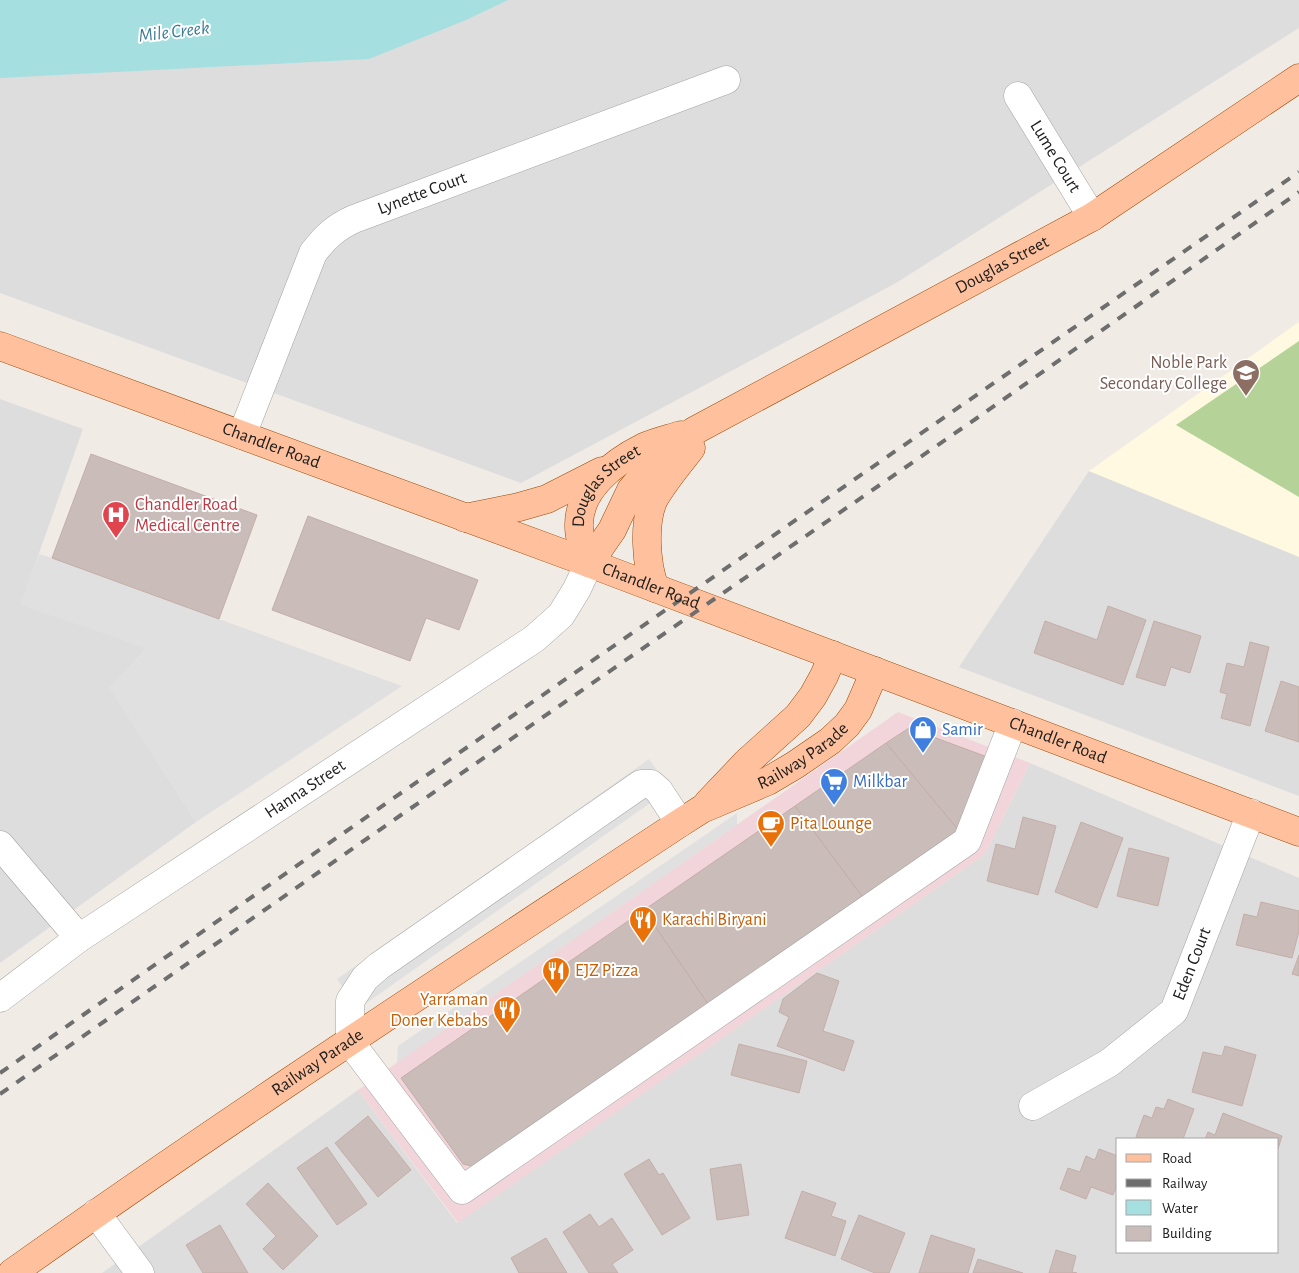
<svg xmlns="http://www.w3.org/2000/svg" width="1299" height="1273" font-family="'Alegreya Sans',sans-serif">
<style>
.residential{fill:#dedddd;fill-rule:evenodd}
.commercial{fill:#f2d5da}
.education{fill:#fff9e1}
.forest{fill:#b5d299}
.parking{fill:#e0e0e0}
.water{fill:#a5dfe0}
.building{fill:#c9bcb9;stroke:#c4aea8}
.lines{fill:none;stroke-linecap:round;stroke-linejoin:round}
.minor-casing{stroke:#a4a4a4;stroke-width:29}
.major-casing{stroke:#9c4900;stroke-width:29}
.minor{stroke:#fff;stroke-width:28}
.major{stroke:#ffc19d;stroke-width:28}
.rail{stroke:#6e6e6e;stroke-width:4;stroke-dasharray:10 10;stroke-linecap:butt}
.labels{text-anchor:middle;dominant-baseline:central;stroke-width:4;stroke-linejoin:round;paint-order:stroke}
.street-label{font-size:18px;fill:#202020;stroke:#fff}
.education-label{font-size:18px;fill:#785e54;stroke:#fff;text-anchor:end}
.health-label{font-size:18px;fill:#be3a42;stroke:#fff;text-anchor:start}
.shop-label{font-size:18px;fill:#366cbe;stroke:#fff;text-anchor:start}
.food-label{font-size:18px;fill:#c56008;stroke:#fff;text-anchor:start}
.water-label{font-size:19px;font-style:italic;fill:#3c7a94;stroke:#fff}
</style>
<rect width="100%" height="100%" fill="#f1ebe6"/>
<g class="residential">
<polygon points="0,0 1299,0 1299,28 896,283 521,483 0,293"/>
<polygon points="0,399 83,429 21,604 147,648 110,688 196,822 0,963"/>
<polygon points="1089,471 1299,555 1299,796 959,667"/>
<path d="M1030,763L1299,878V1273H102L358,1090L457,1223L985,854ZM1118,1139H1278V1252H1118Z"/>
</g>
<polygon class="commercial" points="898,712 1030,763 985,854 458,1223 358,1090"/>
<polygon class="education" points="1299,322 1299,557 1089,471"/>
<polygon class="forest" points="1299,341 1299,497 1176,425"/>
<g class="parking">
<polygon points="39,554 52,558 402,686 196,822 110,688 147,648 20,605"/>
<polygon points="649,759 670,789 358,1009 337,979"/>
<polygon points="737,813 737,825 397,1063 398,1046"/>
</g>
<polygon class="water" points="0,0 508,0 466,20 369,59 0,78"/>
<g class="building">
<polygon points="91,454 257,515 219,619 52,558"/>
<polygon points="308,516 478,580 459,630 426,618 410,661 272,610"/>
<polygon points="1108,606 1146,620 1123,685 1034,653 1045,621 1097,640"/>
<polygon points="1154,621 1201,636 1190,673 1171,667 1165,686 1136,677"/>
<polygon points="1250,642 1269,647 1250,726 1221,718 1227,694 1220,692 1227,663 1244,667"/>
<polygon points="1281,681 1299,687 1299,742 1265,731"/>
<polygon points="909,728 990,758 960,832 886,743"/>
<polygon points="886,743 960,832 864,899 795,806"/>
<polygon points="795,806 864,899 710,1007 644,910"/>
<polygon points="1023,817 1056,826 1038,895 987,881 996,844 1015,849"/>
<polygon points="1081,822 1123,838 1097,908 1055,892"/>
<polygon points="1129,848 1169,858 1158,906 1117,896"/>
<polygon points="1261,902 1299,911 1299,931 1292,958 1236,945 1244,914 1257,917"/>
<polygon points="644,910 710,1007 479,1168 463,1164 401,1078"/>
<polygon points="1299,955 1299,976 1292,974"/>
<polygon points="817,973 839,981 823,1031 854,1041 844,1071 777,1046 789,1017 779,1012 783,999"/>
<polygon points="739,1044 807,1061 799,1093 731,1075"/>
<polygon points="1225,1046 1256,1055 1242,1106 1192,1092 1203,1052 1222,1056"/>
<polygon points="1168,1099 1194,1109 1183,1139 1143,1139 1136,1137 1144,1115 1152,1118 1156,1107 1164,1109"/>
<polygon points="1223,1113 1282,1136 1278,1149 1278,1139 1205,1139 1208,1132 1215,1135"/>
<polygon points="368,1116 411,1170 378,1197 335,1143"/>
<polygon points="327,1147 367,1204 337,1225 297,1168"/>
<polygon points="1099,1149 1118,1156 1118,1182 1113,1195 1091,1187 1086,1199 1060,1189 1068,1168 1080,1172 1086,1156 1095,1160"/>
<polygon points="649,1159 659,1175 663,1173 690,1218 662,1235 624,1174"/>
<polygon points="741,1164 749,1215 717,1220 710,1169"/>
<polygon points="268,1183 318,1236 283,1270 263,1249 276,1236 246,1204"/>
<polygon points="802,1191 836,1203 831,1216 846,1221 835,1256 785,1238"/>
<polygon points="590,1214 599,1227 612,1218 633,1250 612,1264 618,1273 589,1273 563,1232"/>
<polygon points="859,1215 905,1233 889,1273 875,1273 841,1259"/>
<polygon points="220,1225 248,1273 203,1273 186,1245"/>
<polygon points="931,1235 975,1249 968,1273 919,1273"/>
<polygon points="546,1238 567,1273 519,1273 511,1258"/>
<polygon points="1056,1250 1076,1256 1072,1272 1077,1273 1049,1273"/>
<polygon points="978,1259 1023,1273 973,1273"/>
</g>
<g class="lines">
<defs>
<g id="minor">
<path id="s1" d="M1018,96L1092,217"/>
<path id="s2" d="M242,435L313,253C325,237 336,227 354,219L726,80"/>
<polyline points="680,823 659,791 651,784 641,784 379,966 365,978 350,1001 350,1042 462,1190 967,841 1013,723"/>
<polyline points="0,845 79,938"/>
<path id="s3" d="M0,998L79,938L534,639L561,615L577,589L589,563"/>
<path id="s4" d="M1033,1106L1109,1063L1174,1011L1251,813"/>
<polyline points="96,1213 140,1273"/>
</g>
<g id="major">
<path id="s5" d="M0,346L589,563L1299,832"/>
<polyline points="465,518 519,507 547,499 602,471"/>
<path id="s6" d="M589,563L612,530L631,490L637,483L668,452L694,431L1092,217L1299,78"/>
<path id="s7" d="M589,563C584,551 579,539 579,526C578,489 614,462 644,447C655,442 668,439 681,435"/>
<path d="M655,588C646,565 643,522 654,499C664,481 679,464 691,448"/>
<polyline points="708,803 747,762 798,716 813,696 824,676 833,655"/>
<path id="s8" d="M12,1273C231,1117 456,971 680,823L702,809L768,781L795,765L830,741L847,725L858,710L875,671"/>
</g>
</defs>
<use href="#minor" class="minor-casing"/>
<use href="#major" class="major-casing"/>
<use href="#minor" class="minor"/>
<use href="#major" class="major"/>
<g class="rail">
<polyline points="0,1073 388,802 1299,172"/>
<polyline points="0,1094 401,815 977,418 1299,192"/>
</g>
</g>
<defs>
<symbol id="school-pin" viewBox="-11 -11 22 30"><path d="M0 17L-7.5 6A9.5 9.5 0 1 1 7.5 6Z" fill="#8d6e63" stroke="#fff"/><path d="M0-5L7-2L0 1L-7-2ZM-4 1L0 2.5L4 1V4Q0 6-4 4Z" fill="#fff"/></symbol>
<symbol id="hospital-pin" viewBox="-11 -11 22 30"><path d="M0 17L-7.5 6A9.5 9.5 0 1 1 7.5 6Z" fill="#e0444e" stroke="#fff"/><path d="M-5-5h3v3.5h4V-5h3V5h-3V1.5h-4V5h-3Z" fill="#fff"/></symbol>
<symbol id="shop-pin" viewBox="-11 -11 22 30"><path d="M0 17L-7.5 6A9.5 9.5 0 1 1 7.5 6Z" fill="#3f7fe0" stroke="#fff"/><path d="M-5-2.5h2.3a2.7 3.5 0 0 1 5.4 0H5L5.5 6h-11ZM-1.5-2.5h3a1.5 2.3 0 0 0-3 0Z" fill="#fff"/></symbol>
<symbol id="supermarket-pin" viewBox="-11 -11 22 30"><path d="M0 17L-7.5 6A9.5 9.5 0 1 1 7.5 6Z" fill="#3f7fe0" stroke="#fff"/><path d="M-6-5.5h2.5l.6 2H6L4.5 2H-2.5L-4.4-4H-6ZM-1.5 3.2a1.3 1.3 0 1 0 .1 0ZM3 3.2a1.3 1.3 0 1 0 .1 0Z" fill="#fff"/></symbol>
<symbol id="cafe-pin" viewBox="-11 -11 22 30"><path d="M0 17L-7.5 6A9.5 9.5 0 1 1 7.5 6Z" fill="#e8710a" stroke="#fff"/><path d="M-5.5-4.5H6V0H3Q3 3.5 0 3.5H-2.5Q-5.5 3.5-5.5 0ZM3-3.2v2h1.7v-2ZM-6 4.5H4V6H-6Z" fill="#fff"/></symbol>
<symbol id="restaurant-pin" viewBox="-11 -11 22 30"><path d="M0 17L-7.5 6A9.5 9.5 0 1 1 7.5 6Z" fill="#e8710a" stroke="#fff"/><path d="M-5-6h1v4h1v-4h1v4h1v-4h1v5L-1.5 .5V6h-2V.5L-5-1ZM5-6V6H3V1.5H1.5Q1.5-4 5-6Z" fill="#fff"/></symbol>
</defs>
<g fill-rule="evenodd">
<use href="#school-pin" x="1230" y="357" width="32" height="43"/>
<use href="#hospital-pin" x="100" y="499" width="32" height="43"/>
<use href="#shop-pin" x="907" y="714" width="32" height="43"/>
<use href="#supermarket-pin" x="818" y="766" width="32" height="43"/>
<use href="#cafe-pin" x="755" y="808" width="32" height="43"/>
<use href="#restaurant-pin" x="627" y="904" width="32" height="43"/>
<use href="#restaurant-pin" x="540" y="955" width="32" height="43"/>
<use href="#restaurant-pin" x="491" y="994" width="32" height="43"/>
</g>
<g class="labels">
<g class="street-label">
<text stroke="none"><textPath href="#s1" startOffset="71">Lume Court</textPath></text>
<text stroke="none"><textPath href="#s2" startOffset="322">Lynette Court</textPath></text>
<text stroke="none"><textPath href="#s6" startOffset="521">Douglas Street</textPath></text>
<text stroke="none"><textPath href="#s5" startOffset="289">Chandler Road</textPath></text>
<text stroke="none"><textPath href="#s7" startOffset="89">Douglas Street</textPath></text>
<text stroke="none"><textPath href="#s5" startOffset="694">Chandler Road</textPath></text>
<text stroke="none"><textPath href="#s5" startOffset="1129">Chandler Road</textPath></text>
<text stroke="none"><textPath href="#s8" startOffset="946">Railway Parade</textPath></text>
<text stroke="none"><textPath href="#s3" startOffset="370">Hanna Street</textPath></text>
<text stroke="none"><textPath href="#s4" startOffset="221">Eden Court</textPath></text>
<text stroke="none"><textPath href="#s8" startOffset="371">Railway Parade</textPath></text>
</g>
<g class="education-label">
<text x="1227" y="363">Noble Park<tspan x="1227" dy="21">Secondary College</tspan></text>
</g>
<g class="health-label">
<text x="135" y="505">Chandler Road<tspan x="135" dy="21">Medical Centre</tspan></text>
</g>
<g class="shop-label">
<text x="942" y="730">Samir</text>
<text x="853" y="782">Milkbar</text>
</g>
<g class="food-label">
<text x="790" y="824">Pita Lounge</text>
<text x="662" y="920">Karachi Biryani</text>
<text x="575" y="971">EJZ Pizza</text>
<text x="488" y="1000" text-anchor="end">Yarraman<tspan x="488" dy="21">Doner Kebabs</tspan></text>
</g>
<g class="water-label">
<text transform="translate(174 32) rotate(-7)">Mile Creek</text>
</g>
</g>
<rect x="1116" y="1138" width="162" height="115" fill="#ffffff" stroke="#a6a6a6"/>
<rect x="1126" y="1154" width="25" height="8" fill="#ffc19d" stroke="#a6a6a6"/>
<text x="1162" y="1163" font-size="15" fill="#202020">Road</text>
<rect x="1126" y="1179" width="25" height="8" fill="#6e6e6e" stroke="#a6a6a6"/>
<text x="1162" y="1188" font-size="15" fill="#202020">Railway</text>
<rect x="1126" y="1200" width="25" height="15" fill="#a5dfe0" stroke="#a6a6a6"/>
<text x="1162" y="1213" font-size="15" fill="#202020">Water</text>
<rect x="1126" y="1226" width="25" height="15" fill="#c9bcb9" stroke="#a6a6a6"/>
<text x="1162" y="1238" font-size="15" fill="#202020">Building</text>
</svg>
